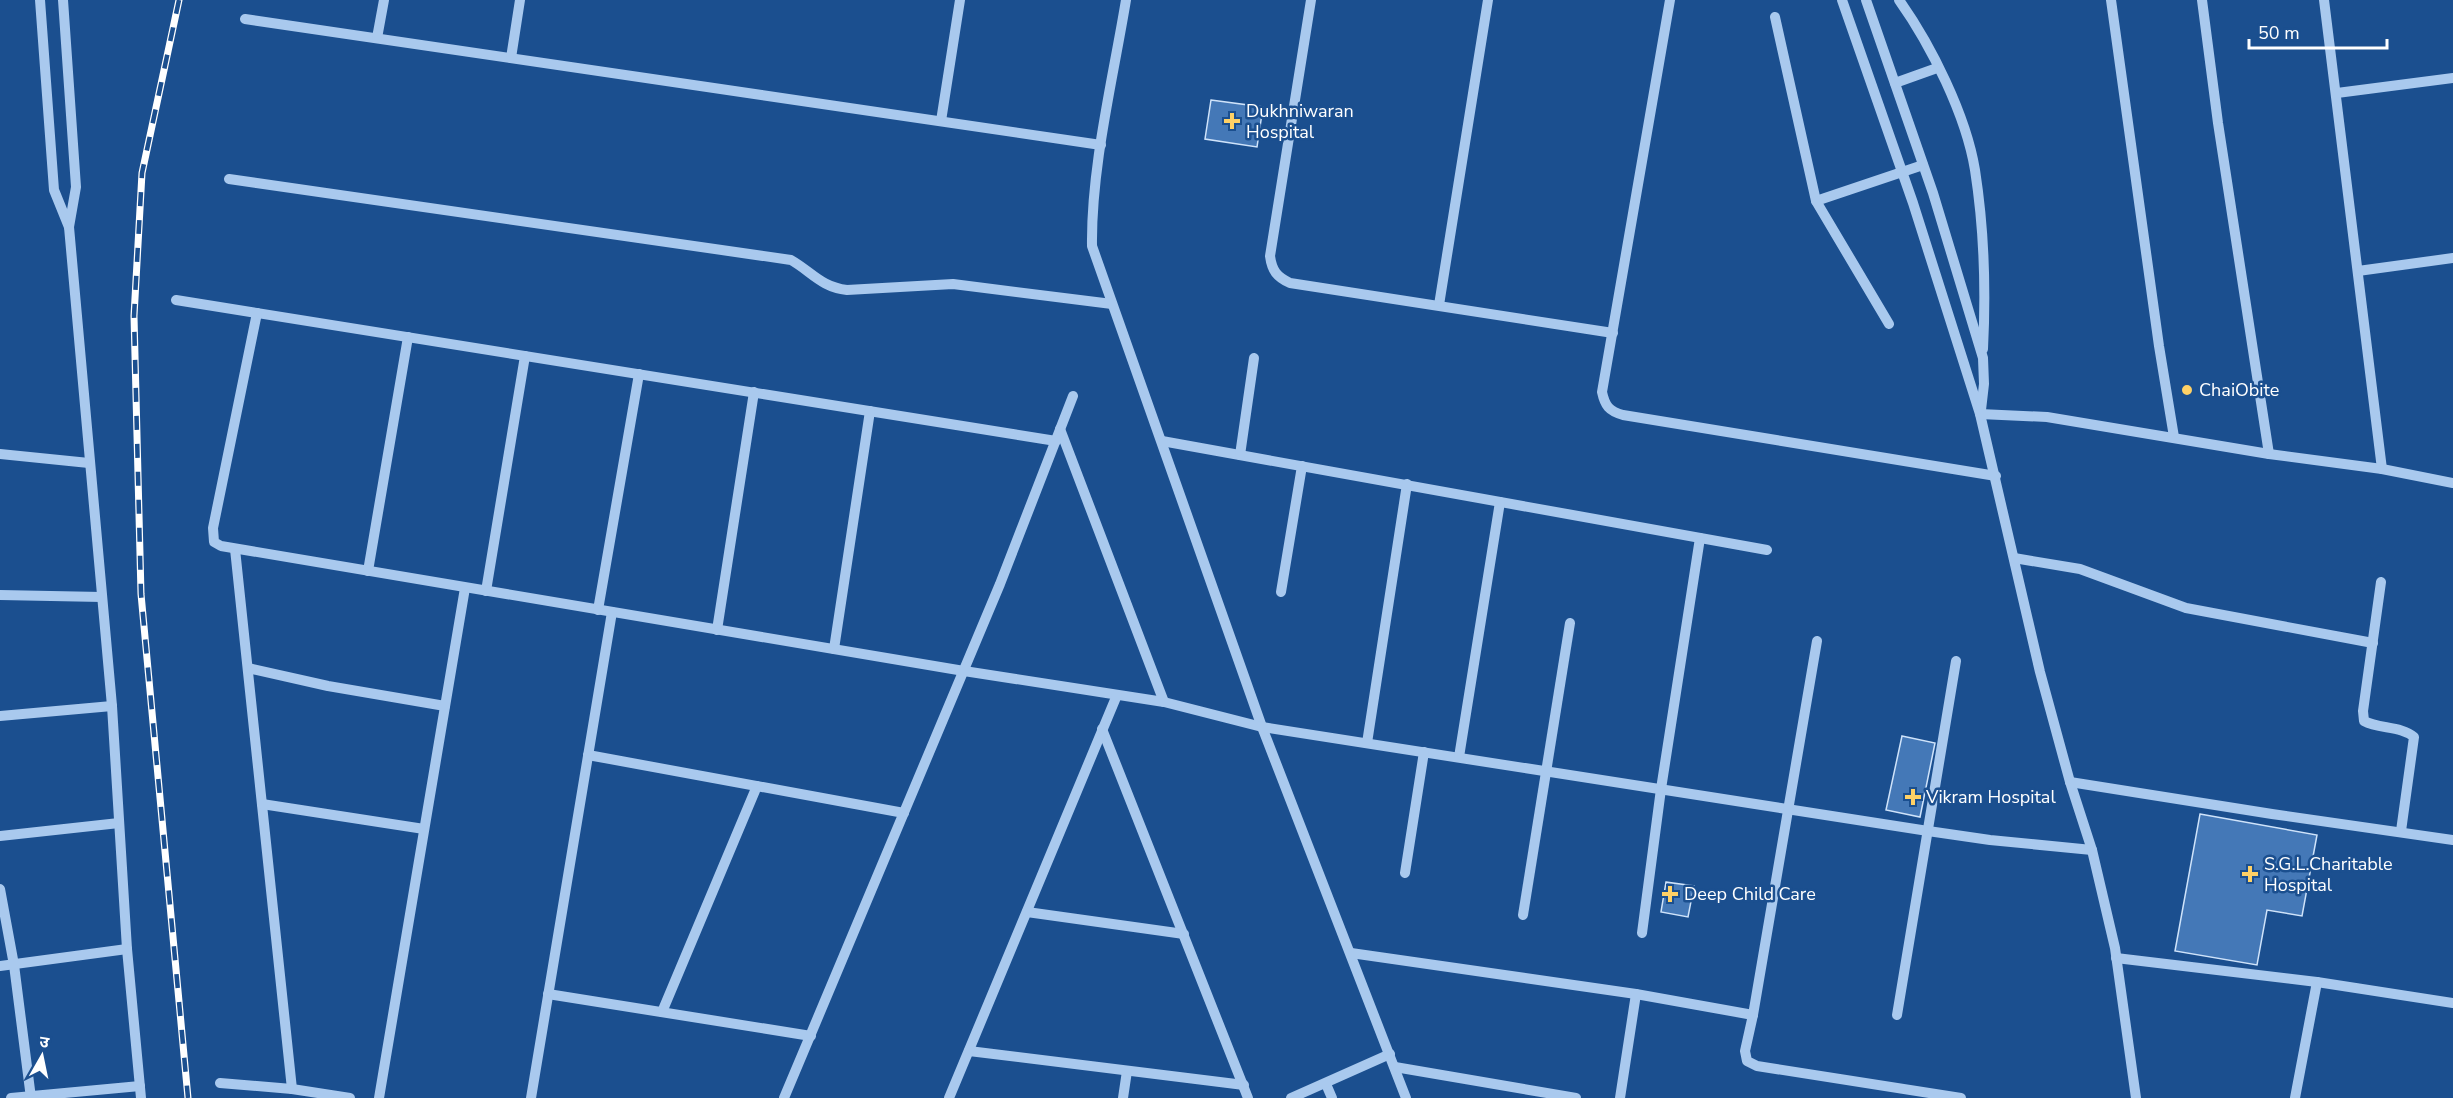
<svg xmlns="http://www.w3.org/2000/svg" width="2453" height="1098" font-family="'Nunito Sans','Noto Sans Devanagari',sans-serif">
<style>
.building{fill:#4478b7;stroke:#cfe3fa;stroke-width:1.5}
.lines{fill:none;stroke-linecap:round;stroke-linejoin:round}
.minor{stroke:#a9c9ee;stroke-width:10}
.rail-casing{stroke:#fff;stroke-width:7}
.rail{stroke:#1b4f8f;stroke-width:4.5;stroke-dasharray:14;stroke-linecap:butt}
.poi-dot{fill:#ffd166;stroke:#1b4f8f;stroke-width:2}
.labels{text-anchor:middle;dominant-baseline:central;stroke-width:5;stroke-linejoin:round;paint-order:stroke}
.poi-label{font-size:18px;fill:#fff;stroke:#1b4f8f;text-anchor:start}
</style>
<rect width="100%" height="100%" fill="#1b4f8f"/>
<g class="building">
<polygon points="1211,100 1263,107 1257,147 1205,139"/>
<polygon points="1902,736 1935,743 1920,817 1886,810"/>
<polygon points="2200,814 2317,835 2302,916 2267,910 2257,965 2175,951"/>
<polygon points="1666,882 1694,886 1688,917 1661,912"/>
</g>
<g class="lines">
<g class="minor">
<polyline points="40,0 54,190 69,227"/>
<polyline points="63,0 76,187 69,227 112,706 127,949 141,1098"/>
<path d="M1126,0C1113,79 1091,167 1092,246L1262,727L1406,1098"/>
<path d="M1311,0L1270,256C1272,271 1277,277 1290,283L1613,333"/>
<path d="M1670,0L1602,392C1605,406 1609,411 1623,415L1996,476"/>
<polyline points="1842,0 1913,203 1980,414 2040,672 2070,782 2092,850 2115,948 2136,1098"/>
<polyline points="1866,0 1933,193 1983,358 1984,384 1981,410"/>
<path d="M1899,0C1931,45 1966,115 1975,170C1984,228 1986,290 1983,349"/>
<polyline points="2111,0 2159,346 2174,437"/>
<polyline points="2202,0 2218,123 2269,454"/>
<polyline points="2324,0 2382,469"/>
<polyline points="1775,17 1816,201 1923,165"/>
<polyline points="245,19 1101,145"/>
<polyline points="377,38 384,0"/>
<polyline points="511,58 520,0"/>
<polyline points="1895,83 1937,68"/>
<polyline points="2337,93 2453,78"/>
<polyline points="941,121 960,0"/>
<path d="M229,179L791,260C812,272 821,287 847,290L953,284L1112,304"/>
<polyline points="1816,201 1889,324"/>
<polyline points="2358,271 2453,258"/>
<polyline points="176,300 1056,441"/>
<polyline points="1439,305 1488,0"/>
<polyline points="257,313 213,528 214,542 221,546 964,671 1164,702 1262,727 1928,831 1990,840 2092,850"/>
<polyline points="1980,414 2047,417 2269,454 2382,469 2453,483"/>
<polyline points="1060,429 1164,702"/>
<polyline points="1162,441 1767,550"/>
<polyline points="0,454 89,463"/>
<polyline points="1240,455 1254,358"/>
<polyline points="235,549 292,1089"/>
<polyline points="2014,558 2080,569 2186,608 2373,643"/>
<polyline points="368,571 408,337"/>
<path d="M2381,582L2363,711L2364,721C2379,729 2401,726 2414,737L2401,831"/>
<polyline points="486,591 525,356"/>
<polyline points="1281,592 1302,466"/>
<polyline points="0,595 102,597"/>
<polyline points="598,610 639,374"/>
<polyline points="717,630 754,392"/>
<polyline points="1817,641 1753,1015 1745,1051 1747,1061 1757,1066 1961,1098"/>
<polyline points="834,649 870,411"/>
<polyline points="248,668 328,686 445,706"/>
<polyline points="0,716 112,706"/>
<polyline points="1102,729 1248,1098"/>
<polyline points="1367,743 1407,484"/>
<polyline points="588,755 904,813"/>
<polyline points="1459,757 1500,502"/>
<polyline points="2070,782 2272,814 2453,840"/>
<polyline points="262,804 424,829"/>
<polyline points="0,836 119,823"/>
<polyline points="1405,873 1424,752"/>
<polyline points="0,889 14,965 31,1098"/>
<polyline points="1027,912 1184,934"/>
<polyline points="1523,915 1570,623"/>
<polyline points="1642,933 1661,789 1700,538"/>
<polyline points="1351,953 1636,994 1753,1015"/>
<polyline points="2116,958 2317,982 2453,1003"/>
<polyline points="0,966 127,949"/>
<polyline points="548,994 811,1036"/>
<polyline points="662,1012 757,786"/>
<polyline points="1897,1015 1956,661"/>
<polyline points="969,1051 1244,1085"/>
<polyline points="1395,1067 1576,1098"/>
<polyline points="220,1083 292,1089 350,1098"/>
<polyline points="1326,1084 1332,1098"/>
<polyline points="11,1098 140,1086"/>
<polyline points="379,1098 465,588"/>
<polyline points="531,1098 612,612"/>
<polyline points="784,1098 1000,584 1073,396"/>
<polyline points="949,1098 1117,695"/>
<polyline points="1123,1098 1127,1071"/>
<polyline points="1291,1098 1390,1054"/>
<polyline points="1620,1098 1636,994"/>
<polyline points="2295,1098 2317,982"/>
</g>
<defs>
<polyline id="rail" points="179,0 142,173 134,316 141,594 188,1098"/>
</defs>
<use href="#rail" class="rail-casing"/>
<use href="#rail" class="rail"/>
</g>
<g class="poi-dot">
<path d="M1229 112h6v6h6v6h-6v6h-6v-6h-6v-6h6z"/>
<circle cx="2187" cy="390" r="6"/>
<path d="M1910 788h6v6h6v6h-6v6h-6v-6h-6v-6h6z"/>
<path d="M2247 865h6v6h6v6h-6v6h-6v-6h-6v-6h6z"/>
<path d="M1667 885h6v6h6v6h-6v6h-6v-6h-6v-6h6z"/>
</g>
<g class="labels">
<g class="poi-label">
<text x="1246" y="111">Dukhniwaran<tspan x="1246" dy="21">Hospital</tspan></text>
<text x="2199" y="390">ChaiObite</text>
<text x="1926" y="797">Vikram Hospital</text>
<text x="2264" y="864">S.G.L.Charitable<tspan x="2264" dy="21">Hospital</tspan></text>
<text x="1684" y="894">Deep Child Care</text>
</g>
</g>
<g transform="translate(42 1056) rotate(9)" stroke="#1b4f8f" stroke-width="4.5" paint-order="stroke">
<path d="M0-4.5L10 22L0 15L-10 22Z" fill="#ffffff"/>
<text y="-9" font-size="16" font-weight="bold" text-anchor="middle" fill="#ffffff">उ</text>
</g>
<path d="M2249 39v9h138v-9" fill="none" stroke="#ffffff" stroke-width="3"/>
<text x="2258" y="39" font-size="18" fill="#ffffff" stroke="#1b4f8f" stroke-width="4.5" paint-order="stroke">50 m</text>
</svg>
